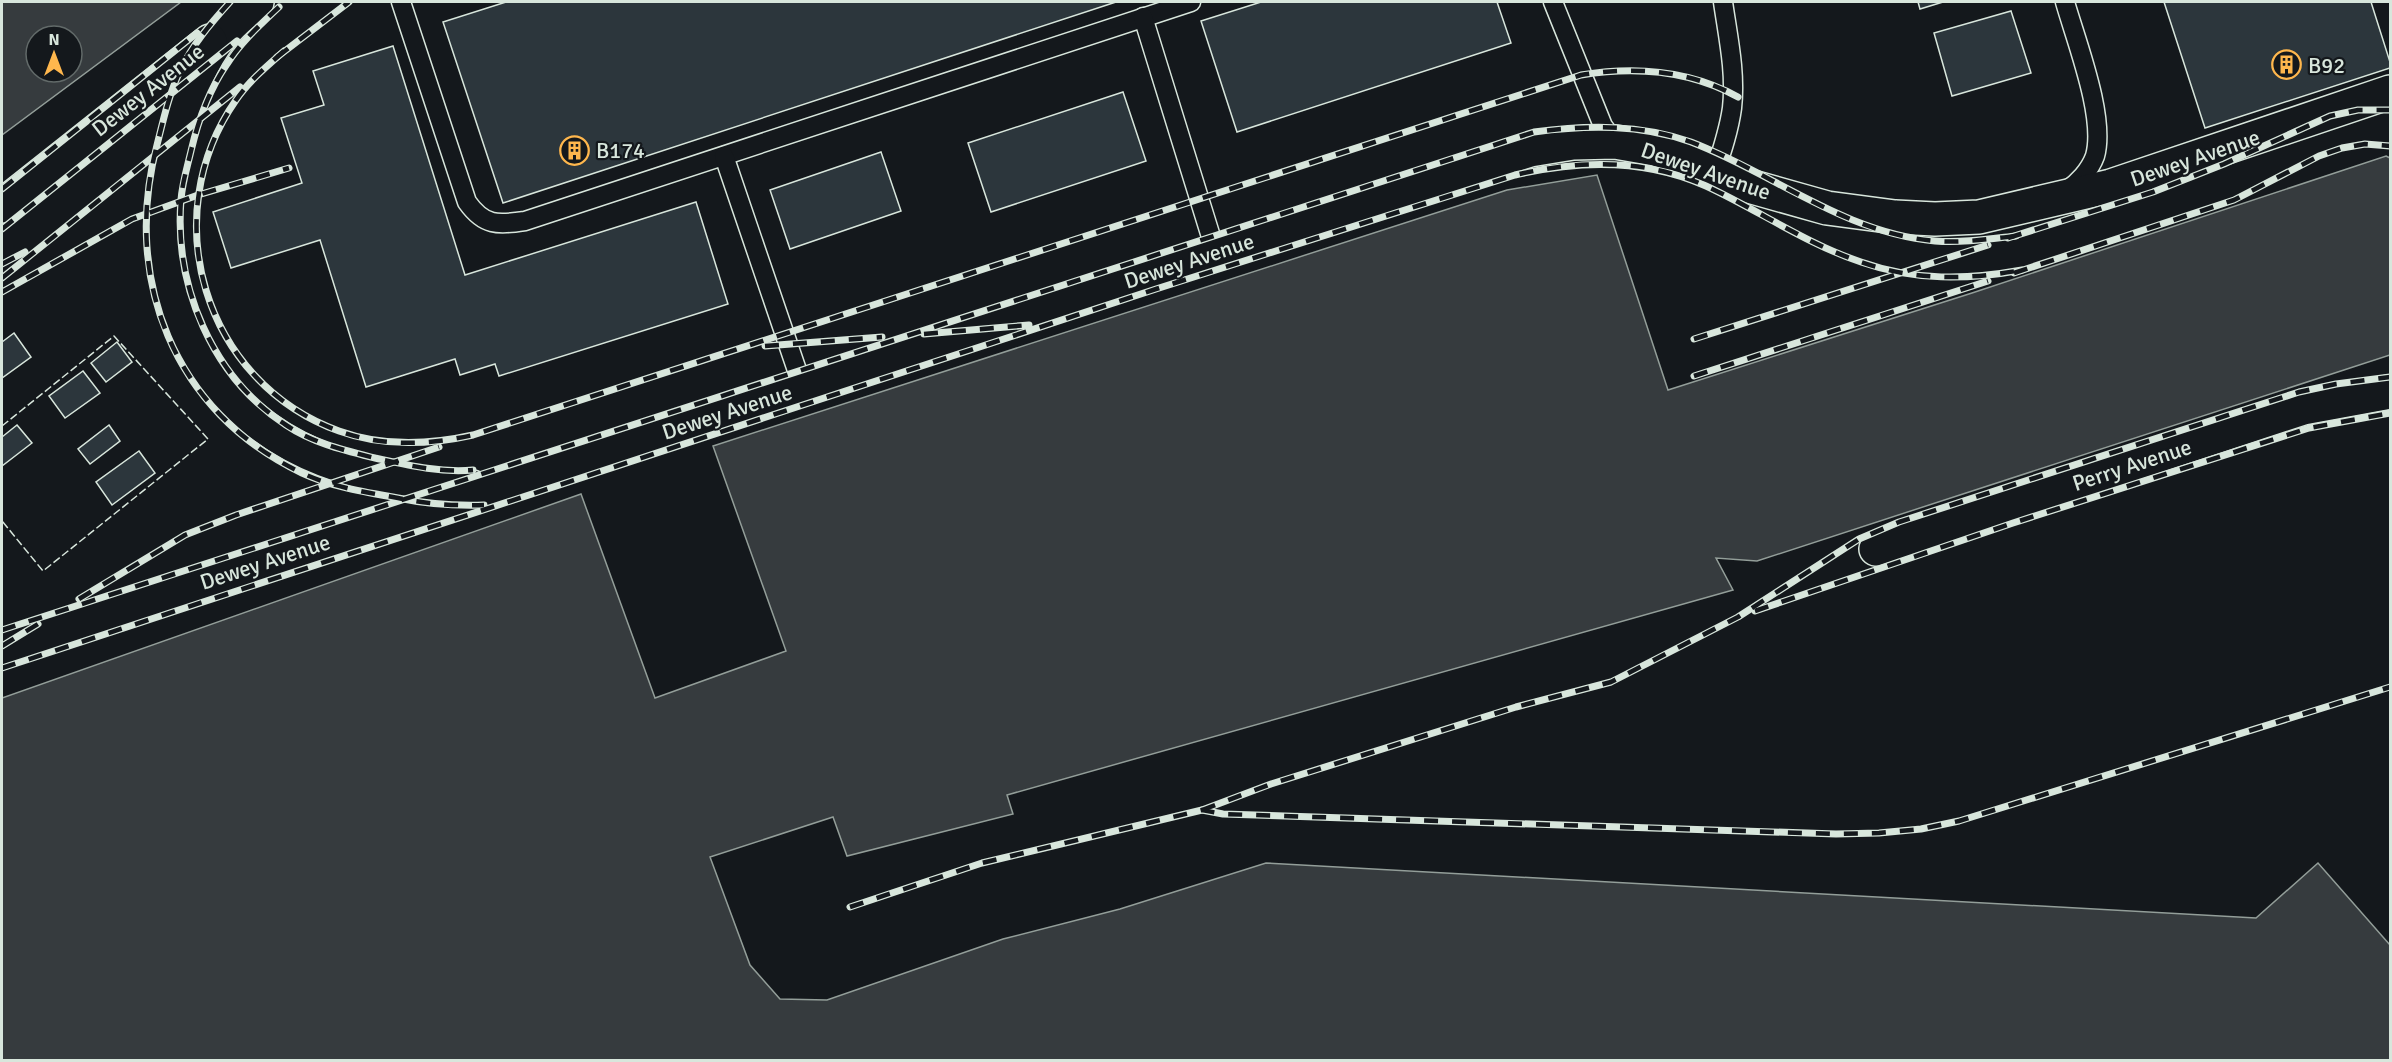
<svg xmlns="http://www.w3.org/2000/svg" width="2392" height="1062" font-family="Signika,sans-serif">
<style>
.water{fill:#363b3e;stroke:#939e99;stroke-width:1.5;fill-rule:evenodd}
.building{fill:#2c363c;stroke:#d8e6dc;stroke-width:1.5}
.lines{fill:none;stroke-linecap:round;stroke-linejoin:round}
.service-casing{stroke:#d8e6dc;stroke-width:21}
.minor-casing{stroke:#d8e6dc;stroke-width:36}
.service{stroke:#14181c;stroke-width:18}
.minor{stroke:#14181c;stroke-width:33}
.rail-casing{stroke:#d8e6dc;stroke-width:7}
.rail{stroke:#14181c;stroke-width:4.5;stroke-dasharray:14;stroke-linecap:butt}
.fence{stroke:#d8e6dc;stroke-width:1.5;stroke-dasharray:8 3;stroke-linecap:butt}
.labels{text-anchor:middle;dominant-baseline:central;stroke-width:4.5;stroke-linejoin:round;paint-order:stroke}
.poi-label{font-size:22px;fill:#d8e6dc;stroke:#14181c;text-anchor:start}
.street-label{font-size:22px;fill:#d8e6dc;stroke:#14181c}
</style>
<rect width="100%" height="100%" fill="#14181c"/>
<g class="water">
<path d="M2,2H181L2,135ZM36,36H72V72H36Z"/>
<polygon points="2386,156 2390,158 2390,355 1757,561 1716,558 1733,590 1007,795 1013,814 847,856 833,817 710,857 750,965 780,999 827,1000 1003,939 1120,909 1266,863 2256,918 2318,863 2390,945 2390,1060 2,1060 2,698 581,494 655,698 786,651 713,446 1507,190 1597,175 1668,390 1972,293"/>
</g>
<g class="building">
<polygon points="506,2 1116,2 503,203 443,22"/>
<polygon points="1261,2 1497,2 1511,43 1237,132 1201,21"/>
<polygon points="1918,2 1943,2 1920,9"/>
<polygon points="2164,2 2371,2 2390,62 2390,68 2205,128"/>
<polygon points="2011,11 2031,73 1952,96 1934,33"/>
<polygon points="393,46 465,275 696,202 728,304 499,376 495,364 460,375 455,359 366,387 320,240 231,268 213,212 302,183 281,118 324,105 313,71"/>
<polygon points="1123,92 1146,161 991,212 968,143"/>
<polygon points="881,152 901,211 790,249 770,190"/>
<polygon points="14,333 31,357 2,378 2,342"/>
<polygon points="117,342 132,362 106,382 91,363"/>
<polygon points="83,371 100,393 65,418 49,396"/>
<polygon points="17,425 32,443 2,466 2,437"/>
<polygon points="109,425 120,441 90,464 78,449"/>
<polygon points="139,451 155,473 112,505 96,482"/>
</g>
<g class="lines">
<defs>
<g id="service">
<path d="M401,2L467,202C484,226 497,225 525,221L1191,2"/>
<polyline points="1553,2 1603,126 1615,142"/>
<path d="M2065,2C2076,41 2106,117 2095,156C2090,170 2078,183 2066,191"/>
<polyline points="1143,17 1216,253"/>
<polyline points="724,156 803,388"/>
<path d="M1715,172C1722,151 1729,130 1732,108C1736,72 1728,37 1723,2"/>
</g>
<g id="minor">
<path d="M257,2C245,12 231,23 221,36C199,63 188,98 177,130C162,177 159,226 169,274C194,396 281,461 400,480C423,484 448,488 472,487"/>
<polyline points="2,206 210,41"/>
<polyline points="1876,549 2303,408 2390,392"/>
<polyline points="2,650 411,514 1530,150 1573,143 1615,142 1655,149 1674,155 1749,186 1827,208 1895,217 1935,219 1979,217 2111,186 2390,92"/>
</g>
</defs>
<use href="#service" class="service-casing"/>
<use href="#minor" class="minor-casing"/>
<use href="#service" class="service"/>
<use href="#minor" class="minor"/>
<defs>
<g id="rail">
<path d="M230,2C211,23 192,45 180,71C169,94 163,121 157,145C122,278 173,412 302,473C332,487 365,492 398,498C427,504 454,506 484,505"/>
<path d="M279,7C260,25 241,42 227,64C209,90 198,121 191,151C187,168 182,184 181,200C174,286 212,377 286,425C313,443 343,450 375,458C407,465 439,473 473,470"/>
<path d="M284,51C267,66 249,81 236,100C155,216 203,382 339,431C383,447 428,445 473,435L1581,75C1636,66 1689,70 1738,97"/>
<polyline points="277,57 349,2"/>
<polyline points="2,189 197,33"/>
<polyline points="2,229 237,41"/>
<polyline points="2008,238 2153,192 2224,164 2330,116 2358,110 2390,110"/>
<polyline points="2,264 25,252"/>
<polyline points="2014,273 2234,200 2319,156 2342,148 2365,144 2390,146"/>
<polyline points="2,278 240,87"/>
<polyline points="2,292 132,219 198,195 289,168"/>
<polyline points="924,334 1029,325"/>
<polyline points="1694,339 1988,245"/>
<polyline points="765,346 882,337"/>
<polyline points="1694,376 1988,281"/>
<polyline points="79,599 185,535 236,515 439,447"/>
<polyline points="1755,611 2013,523 2309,428 2390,413"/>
<path d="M2,630L1534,132C1587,125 1640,124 1691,142C1773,173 1844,233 1935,241C1962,243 1989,239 2016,236"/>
<polyline points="2,646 38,624"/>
<path d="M2,668L1156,289L1515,175C1579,160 1644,158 1706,186C1758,210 1807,244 1861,262C1915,281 1967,280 2022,270"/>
<polyline points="1202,810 1271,784 1516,707 1611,682 1738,617 1859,539 1899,522 2299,392 2336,384 2390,377"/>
<polyline points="850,907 982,863 1202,810 1223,814 1836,834 1879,833 1921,829 1959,821 2390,687"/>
</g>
</defs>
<use href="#rail" class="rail-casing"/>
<use href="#rail" class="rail"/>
<polyline class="fence" points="2,426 114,336 208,439 43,571 2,521"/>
</g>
<defs>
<symbol id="building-ring" viewBox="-11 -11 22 22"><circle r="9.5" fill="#14181c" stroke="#ffb74d" stroke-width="1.5"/><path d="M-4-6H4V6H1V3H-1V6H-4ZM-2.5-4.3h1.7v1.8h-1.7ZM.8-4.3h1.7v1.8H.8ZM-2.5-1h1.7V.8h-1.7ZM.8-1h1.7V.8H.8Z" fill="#ffb74d"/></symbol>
</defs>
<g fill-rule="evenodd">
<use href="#building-ring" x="2270" y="48" width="33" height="33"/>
<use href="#building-ring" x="558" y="134" width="33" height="33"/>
</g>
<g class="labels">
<g class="poi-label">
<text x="2308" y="65">B92</text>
<text x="596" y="150">B174</text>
</g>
<g class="street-label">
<text transform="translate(148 90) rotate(-38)">Dewey Avenue</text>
<text transform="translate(2195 158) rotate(-19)">Dewey Avenue</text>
<text transform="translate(1706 171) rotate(19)">Dewey Avenue</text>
<text transform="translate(1189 261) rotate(-18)">Dewey Avenue</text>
<text transform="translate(727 412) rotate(-18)">Dewey Avenue</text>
<text transform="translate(2132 465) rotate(-18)">Perry Avenue</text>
<text transform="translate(265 562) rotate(-18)">Dewey Avenue</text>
</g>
</g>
<rect width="2392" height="1062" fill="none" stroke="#d8e6dc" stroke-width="6"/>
<g transform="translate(54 54)"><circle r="28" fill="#14181c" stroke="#626a69" stroke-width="1.5"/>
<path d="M0-4.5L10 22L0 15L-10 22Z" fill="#ffb74d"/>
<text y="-9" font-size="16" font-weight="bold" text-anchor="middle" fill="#d8e6dc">N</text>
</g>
</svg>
